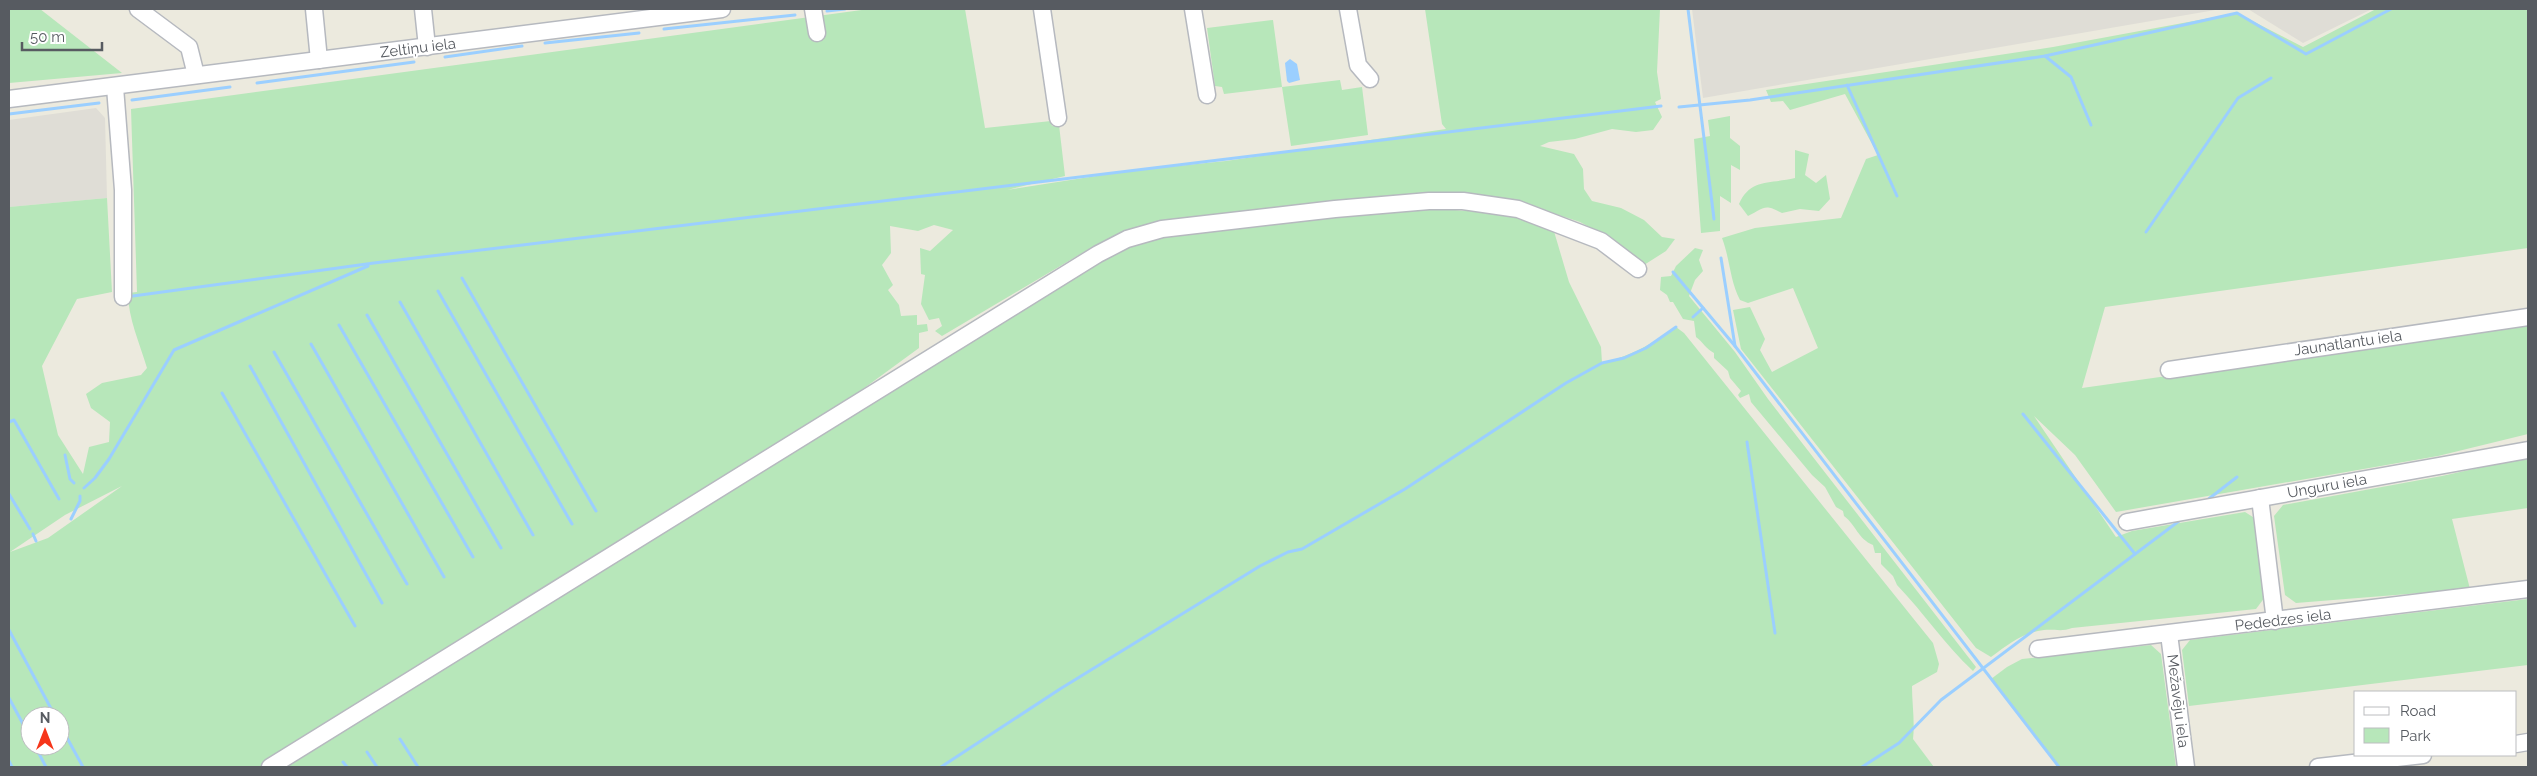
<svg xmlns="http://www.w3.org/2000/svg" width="2537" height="776" font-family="Raleway,sans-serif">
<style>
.industrial{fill:#dfddd6}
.green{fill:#b7e7ba;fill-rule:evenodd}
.water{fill:#9bcfff}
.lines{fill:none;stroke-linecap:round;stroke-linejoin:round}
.stream{stroke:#9bcfff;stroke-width:3}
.minor-casing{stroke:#b6b9bf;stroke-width:19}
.minor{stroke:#fff;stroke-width:16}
.labels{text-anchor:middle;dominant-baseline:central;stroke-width:4;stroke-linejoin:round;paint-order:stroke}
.street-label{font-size:15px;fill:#575b61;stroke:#fff}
</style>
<rect width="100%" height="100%" fill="#eceade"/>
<g class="industrial">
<polygon points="1692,9 2221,9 1703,98"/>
<polygon points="2248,9 2372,9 2303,43"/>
<polygon points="96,108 105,118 107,198 9,207 9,120"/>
</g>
<g class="green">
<polygon points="9,9 40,9 122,73 9,83"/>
<path d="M869,9H965L985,128L1051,121L1052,126L1059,125L1065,176L1007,190L1128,171L1226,161L1446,129L1442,124L1425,9H1660L1657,72L1661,99L1655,102L1662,117L1653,130L1636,132L1612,129L1575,139L1549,142L1540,146L1574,154L1583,169L1584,189L1592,201L1621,208L1644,220L1662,237L1675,239L1666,251L1644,265L1613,240L1580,222L1522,203L1435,194L1125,233L1094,246L942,336L935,331L942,326L939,318L929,320L921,304L925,275L921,274L920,248L930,251L953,230L934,225L918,231L890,226L891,253L882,265L893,285L888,290L899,305L901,316L917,315V325L927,324L928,331L919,333V348L785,446L1099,260L1163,234L1430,208L1518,215L1553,228L1569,282L1601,347L1602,363C1631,356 1652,344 1676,327L1684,333L1933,643L1939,664L1937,672L1912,686C1912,704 1915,721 1913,739L1934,767H9V207L107,198L112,292L77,299L42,366L58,435L83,474L89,447L109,442L110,422L91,408L86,394L102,383L141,375L147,368C140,344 128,318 128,293L137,292L131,109ZM122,486L48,538L10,552L65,515ZM30,716H60V746H30Z"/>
<path d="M2376,9H2528V248L2105,307L2082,388L2528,325V434L2438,456L2116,512L2075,455L2034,416L2116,537L2132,531L2245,512L2256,519L2265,597L2256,609L2072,628C2062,632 2055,629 2044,630C2023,632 2008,645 1991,657L1976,648L1741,349L1733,310L1750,307L1765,339L1760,350L1772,372L1818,348L1793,288L1748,303L1740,300C1730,281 1730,259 1722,238L1755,228L1841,218L1866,159L1878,155L1845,94L1790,110L1783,101L1771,102L1766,90L2053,47L2237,13L2303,47Z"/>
<polygon points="1273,20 1282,87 1340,80 1342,90 1362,87 1368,135 1291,146 1282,87 1224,94 1222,87 1215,86 1207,28"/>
<polygon points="1730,116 1730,138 1740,146 1740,170 1731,165 1731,203 1720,196 1720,231 1701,233 1694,139 1710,136 1708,120"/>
<path d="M1795,150L1809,154L1805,175L1816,183L1826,175L1830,199L1819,211L1800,209L1782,213C1764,203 1764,208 1748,216L1739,204C1750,178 1771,184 1795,178Z"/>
<path d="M1695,248L1703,250L1699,260L1703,271L1695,280L1689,296L1735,352L1768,399L1976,667L1973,671C1945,645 1924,613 1897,585L1893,576L1881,564V553H1875L1873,545C1858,539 1856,525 1844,516L1843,511L1836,507L1825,487L1812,475L1751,402L1749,394L1740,398L1738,395L1741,391L1730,378L1728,371L1714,358V353C1706,349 1703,342 1696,337L1694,321L1683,319L1673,302H1670L1667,295L1660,290L1661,277L1671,276L1676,266Z"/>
<polygon points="2528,457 2528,508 2452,519 2470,589 2296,603 2285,595 2274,516 2283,505 2442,476"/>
<polygon points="2528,599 2528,665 2189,706 2182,650 2190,640"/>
<polygon points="2151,645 2161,654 2176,767 2059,767 1991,679 2007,667 2022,659"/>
</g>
<polygon class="water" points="1290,59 1297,64 1300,80 1289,83 1287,81 1285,63"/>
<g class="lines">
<g class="stream">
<polyline points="1688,9 1714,219"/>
<polyline points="827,11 845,9"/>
<polyline points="664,29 795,15"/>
<polyline points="545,43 639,33"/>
<polyline points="2045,56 2071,77 2091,125"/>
<polyline points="445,57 522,46"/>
<polyline points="257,83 414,62"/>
<polyline points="1847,85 1897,196"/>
<polyline points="132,100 230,87"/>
<polyline points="1679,107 1750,100 2045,56 2237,13 2306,54 2391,9"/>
<polyline points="9,114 99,103"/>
<polyline points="2146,232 2238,98 2271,78"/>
<polyline points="1721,258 1735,346 2059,767"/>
<polyline points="1673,272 1735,346"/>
<polyline points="462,278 596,511"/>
<polyline points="438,291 572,524"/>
<polyline points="133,296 374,263 1661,106"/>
<polyline points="400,302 533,535"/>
<polyline points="367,315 501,548"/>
<polyline points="1693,317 1703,308"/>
<polyline points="339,325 473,557"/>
<polyline points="311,344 444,577"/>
<polyline points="274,352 407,584"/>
<polyline points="250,366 382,603"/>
<polyline points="222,393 355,626"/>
<polyline points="2023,414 2135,554"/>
<polyline points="9,422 14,420 59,499"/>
<polyline points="1747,442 1775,633"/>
<polyline points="65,455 70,479 74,483"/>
<polyline points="84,488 95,478 109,459 174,350 368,266"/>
<polyline points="9,494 30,529"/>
<polyline points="2206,501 2237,477"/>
<polyline points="71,519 80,501 80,496"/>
<polyline points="33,534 36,541"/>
<polyline points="9,630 55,716"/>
<polyline points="9,698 30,737"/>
<polyline points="60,725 83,767"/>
<polyline points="400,739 418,767"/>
<polyline points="35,746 46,767"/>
<polyline points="367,752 377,767"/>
<polyline points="9,761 12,767"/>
<polyline points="343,762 347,767"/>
<polyline points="941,767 1060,689 1260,566 1288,552 1302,549 1405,489 1566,383 1602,363 1624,358 1646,348 1676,327"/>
<polyline points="1862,767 1899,743 1941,700 2183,518"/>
</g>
<defs>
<g id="minor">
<polyline points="138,9 189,47 196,75"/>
<polyline points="314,9 319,60"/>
<polyline points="423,9 427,47"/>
<polyline points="813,9 817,33"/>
<polyline points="1042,9 1058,118"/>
<polyline points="1193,9 1207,95"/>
<polyline points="1348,9 1358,65 1370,79"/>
<polyline points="115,87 123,190 123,297"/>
<polyline points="9,99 722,9"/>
<polyline points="2169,370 2528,317"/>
<polyline points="2260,498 2275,621"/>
<polyline points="2127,522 2528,450"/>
<polyline points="2169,634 2186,767"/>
<polyline points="2038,649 2528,589"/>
<polyline points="2516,744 2528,742"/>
<polyline points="270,767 1098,254 1127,239 1162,229 1335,209 1429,201 1463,201 1518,209 1601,241 1638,269"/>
<polyline points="2318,767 2423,755"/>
</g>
</defs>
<use href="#minor" class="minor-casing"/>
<use href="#minor" class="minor"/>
</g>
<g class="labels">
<g class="street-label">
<text transform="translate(418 48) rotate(-7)">Zeltiņu iela</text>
<text transform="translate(2348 343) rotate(-8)">Jaunatlantu iela</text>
<text transform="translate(2327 486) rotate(-10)">Unguru iela</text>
<text transform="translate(2283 620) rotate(-7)">Pededzes iela</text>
<text transform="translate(2178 701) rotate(83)">Mežavēju iela</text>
</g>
</g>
<rect width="2537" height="776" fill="none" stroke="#575b61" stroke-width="20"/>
<rect x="2354" y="691" width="162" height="65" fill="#ffffff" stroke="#bcbdc0"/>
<rect x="2364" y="707" width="25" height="8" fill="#ffffff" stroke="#bcbdc0"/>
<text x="2400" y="716" font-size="15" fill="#575b61">Road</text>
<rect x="2364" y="728" width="25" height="15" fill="#b7e7ba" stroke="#bcbdc0"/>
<text x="2400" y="741" font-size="15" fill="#575b61">Park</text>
<g transform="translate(45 731)"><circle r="24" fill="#ffffff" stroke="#bcbdc0"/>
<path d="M0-4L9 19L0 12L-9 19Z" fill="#f6351a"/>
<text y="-8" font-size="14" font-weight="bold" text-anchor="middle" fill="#575b61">N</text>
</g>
<path d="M22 42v8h80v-8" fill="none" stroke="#575b61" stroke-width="2.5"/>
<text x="30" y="42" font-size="15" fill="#575b61" stroke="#ffffff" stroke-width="4" paint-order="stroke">50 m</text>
</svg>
